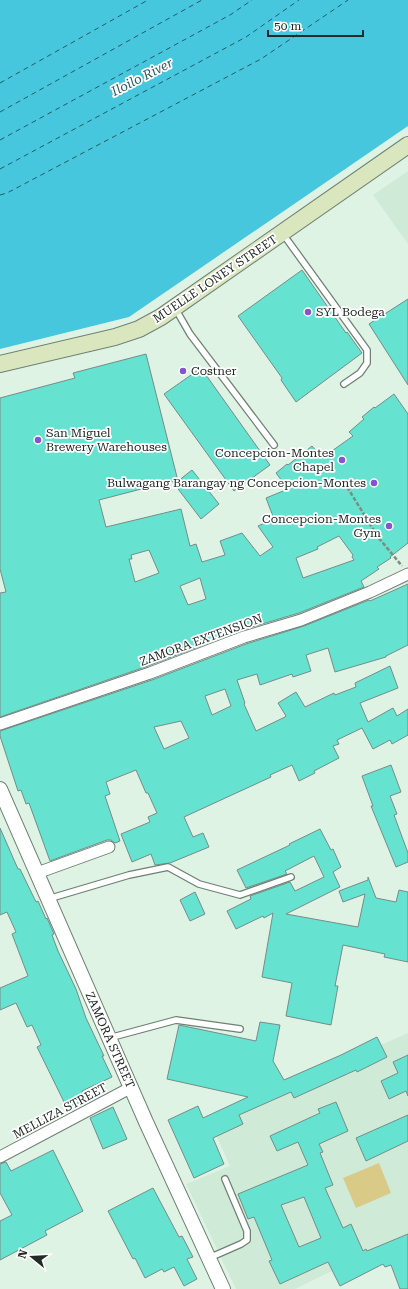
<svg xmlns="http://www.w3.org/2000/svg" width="408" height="1289" font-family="'Roboto Serif',serif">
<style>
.built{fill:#cfebd7}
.green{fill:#d9ca87}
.water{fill:#46c7de}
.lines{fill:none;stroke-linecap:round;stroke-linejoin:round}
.ferry{stroke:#265b65;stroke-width:1;stroke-dasharray:5 4;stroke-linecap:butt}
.building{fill:#65e2d0;stroke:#748d89;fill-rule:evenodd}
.service-casing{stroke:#6e8174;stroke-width:8}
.minor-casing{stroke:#6e8174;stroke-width:13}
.tertiary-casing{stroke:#6e8174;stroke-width:16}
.secondary-casing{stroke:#6e8174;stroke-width:18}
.path{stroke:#7e8c82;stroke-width:2.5;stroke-dasharray:4 2;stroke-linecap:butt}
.service{stroke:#fff;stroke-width:5.5}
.minor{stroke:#fff;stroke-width:11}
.tertiary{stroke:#fff;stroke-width:14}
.secondary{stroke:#dae7be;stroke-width:16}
.poi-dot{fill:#8355ce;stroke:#fff;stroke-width:1.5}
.labels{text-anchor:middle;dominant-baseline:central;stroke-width:3.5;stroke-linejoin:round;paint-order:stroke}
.street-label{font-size:12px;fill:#222a25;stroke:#fff}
.poi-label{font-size:12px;fill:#222a25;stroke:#fff;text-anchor:start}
.water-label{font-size:13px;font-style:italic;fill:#265b65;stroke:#fff}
</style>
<rect width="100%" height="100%" fill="#dff3e4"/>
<g class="built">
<polygon points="408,171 408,244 373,195"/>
<polygon points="408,1033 408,1234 295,1289 236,1289 186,1184 230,1166 209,1120"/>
</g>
<polygon class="green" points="379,1163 391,1193 356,1208 343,1178"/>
<polygon class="water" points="0,0 408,0 408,126 129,317 0,349"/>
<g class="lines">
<g class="ferry">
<polyline points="0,83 148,0"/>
<polyline points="0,112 202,0"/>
<polyline points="0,140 230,15 252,0"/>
<polyline points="0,169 246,37 299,0"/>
<polyline points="0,195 7,193 261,59 348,0"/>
</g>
</g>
<g class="building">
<polygon points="302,270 346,333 347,332 362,353 296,402 281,380 282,378 238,316"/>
<polygon points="408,299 408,385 369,324"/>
<path d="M146,354L178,481L192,470L219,504L201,519L172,481L99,500L106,527L181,509L190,546L196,544L202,562L225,555L220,541L242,533L260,556L273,547L258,526L274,519L266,498L288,489L276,473L287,464L288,465L312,446L322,458L353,436L349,432L364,419L362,417L374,407L375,408L394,394L408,414V543L390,557L391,558L377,567L379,569L361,581L364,587L299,613L242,630L148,666L0,717V593L6,592L0,569V398L75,378L73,373ZM339,536L353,555L352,557L354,560L303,578L296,558L318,549L317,547ZM149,550L159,573L135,582L129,559H132L131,555ZM200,578L206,599L188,605L180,586Z"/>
<polygon points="201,368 270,465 234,491 164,394"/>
<path d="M408,584V645L386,656V657L335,672L328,648L306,655L311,671L293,677L292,674L260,685L257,674L237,680L245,703L244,704L256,731L285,717L286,716L278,703L296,692L305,707L334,693L335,695L356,687L355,683L390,666L398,688L360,703L368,722L393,708L397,716L408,709V735L392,744L390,740L373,749L362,728L337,740L339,744L333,746L339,758L314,771L315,773L299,781L292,765L270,775L271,777L184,817L193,837L203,833L209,847L170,863L155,865L151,854L132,862L121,834L150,822L148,817L157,813L148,793H146L136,770L106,782L110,794L105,796L120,841L115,843L111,840H107L50,861L29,803L26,804L21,790L18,791L0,736V731L152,680L246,644L304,626L369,600L370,601ZM225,689L231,706L212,715L205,696ZM181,721L189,738L164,749L154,727Z"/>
<polygon points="391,765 401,792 390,796 397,814 394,815 408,853 408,862 396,867 371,806 373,806 362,776"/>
<polygon points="0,828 18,869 20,869 36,902 38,901 46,919 47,918 54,934 52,935 58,951 76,989 86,1018 104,1056 102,1056 112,1077 82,1091 86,1100 67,1108 37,1047 41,1045 32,1025 27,1027 16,1003 0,1010 0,988 28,976 12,934 16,932 7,912 0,915"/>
<polygon points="320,829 331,850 333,849 341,867 333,872 340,887 286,914 358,927 365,894 343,902 339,891 368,880 368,877 376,898 396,902 399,890 408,892 408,962 384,957 385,954 343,945 335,986 338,986 331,1025 286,1016 292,983 262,977 273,913 264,918 263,916 236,929 227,911 251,899 250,896 290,882 295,891 324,877 314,856 285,871 287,874 246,888 237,870 290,845 289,844"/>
<polygon points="195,892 205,914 190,921 180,900"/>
<polygon points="260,1022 280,1025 273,1061 284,1080 341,1055 377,1037 387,1057 357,1072 356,1070 294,1098 291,1092 239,1115 243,1124 213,1138 224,1164 194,1178 168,1120 198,1106 203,1118 248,1097 167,1079 179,1025 256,1041"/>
<polygon points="408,1055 408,1096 406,1091 389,1099 381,1081 398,1073 393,1062"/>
<path d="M336,1102L348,1131L319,1144L323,1152L320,1153L333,1185L325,1188L343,1228L351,1224L363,1251L366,1249L367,1251L408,1234V1289H400L391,1265L385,1267L383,1264L340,1286L328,1262L280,1284L269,1261L272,1260L254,1217L248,1219L238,1194L308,1165L298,1142L277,1151L270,1136L320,1113L318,1109ZM304,1197L321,1238L299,1247L281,1205Z"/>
<polygon points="113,1107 127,1139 103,1149 90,1118"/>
<polygon points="408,1115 408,1141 366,1161 356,1138"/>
<polygon points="53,1150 83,1211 45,1231 47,1235 0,1260 0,1221 12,1215 0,1193 0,1164 6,1162 11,1171"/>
<polygon points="153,1188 179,1237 182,1236 193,1257 187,1259 197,1279 184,1286 174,1267 164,1272 162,1269 145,1278 135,1258 133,1259 108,1211"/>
</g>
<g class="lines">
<defs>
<g id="service">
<polyline points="283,234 367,350 367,363 360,373 344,384"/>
<polyline points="175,308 190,334 274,445"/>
<polyline points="48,899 129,875 168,867 199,884 240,895 291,877"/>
<polyline points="109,1038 176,1020 240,1029"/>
<polyline points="209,1258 241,1244 247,1240 247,1231 225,1179"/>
</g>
<g id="minor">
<polyline points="0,724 150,673 244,637 301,620 370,592 408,574"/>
<polyline points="37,873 109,847"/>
<polyline points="0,1157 132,1087"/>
</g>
<polyline id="tertiary" points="0,789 146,1122 223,1289"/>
<polyline id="secondary" points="0,364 115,337 139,329 161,317 408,145"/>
</defs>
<use href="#service" class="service-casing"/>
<use href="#minor" class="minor-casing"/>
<use href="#tertiary" class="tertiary-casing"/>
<use href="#secondary" class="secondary-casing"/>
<polyline class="path" points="344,482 378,537 402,566"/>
<use href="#service" class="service"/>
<use href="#minor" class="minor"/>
<use href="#tertiary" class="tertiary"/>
<use href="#secondary" class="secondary"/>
</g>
<g class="poi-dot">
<circle cx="308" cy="312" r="4"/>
<circle cx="183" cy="371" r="4"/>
<circle cx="38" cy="440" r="4"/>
<circle cx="342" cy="460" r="4"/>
<circle cx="374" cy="483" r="4"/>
<circle cx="389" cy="526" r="4"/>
</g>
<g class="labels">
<g class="street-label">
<text transform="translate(215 279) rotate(-34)">MUELLE LONEY STREET</text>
<text transform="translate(201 640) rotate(-20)">ZAMORA EXTENSION</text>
<text transform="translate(110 1040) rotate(66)">ZAMORA STREET</text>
<text transform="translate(60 1111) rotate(-28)">MELLIZA STREET</text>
</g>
<g class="poi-label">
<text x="316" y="312">SYL Bodega</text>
<text x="191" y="371">Costner</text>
<text x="46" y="433">San Miguel<tspan x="46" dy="14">Brewery Warehouses</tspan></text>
<text x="334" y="453" text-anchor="end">Concepcion-Montes<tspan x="334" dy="14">Chapel</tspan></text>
<text x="366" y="483" text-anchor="end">Bulwagang Barangay ng Concepcion-Montes</text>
<text x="381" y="519" text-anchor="end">Concepcion-Montes<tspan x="381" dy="14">Gym</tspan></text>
</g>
<g class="water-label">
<text transform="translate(142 77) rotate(-27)">Iloilo River</text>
</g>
</g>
<g transform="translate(32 1257) rotate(288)" stroke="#ffffff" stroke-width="3" paint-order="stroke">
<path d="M0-3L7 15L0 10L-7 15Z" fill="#222a25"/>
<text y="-6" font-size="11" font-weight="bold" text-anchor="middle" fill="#222a25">N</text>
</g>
<path d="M268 30v6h95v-6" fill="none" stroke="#222a25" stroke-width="2"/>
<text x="274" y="30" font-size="12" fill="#222a25" stroke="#ffffff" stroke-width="3" paint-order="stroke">50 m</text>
</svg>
